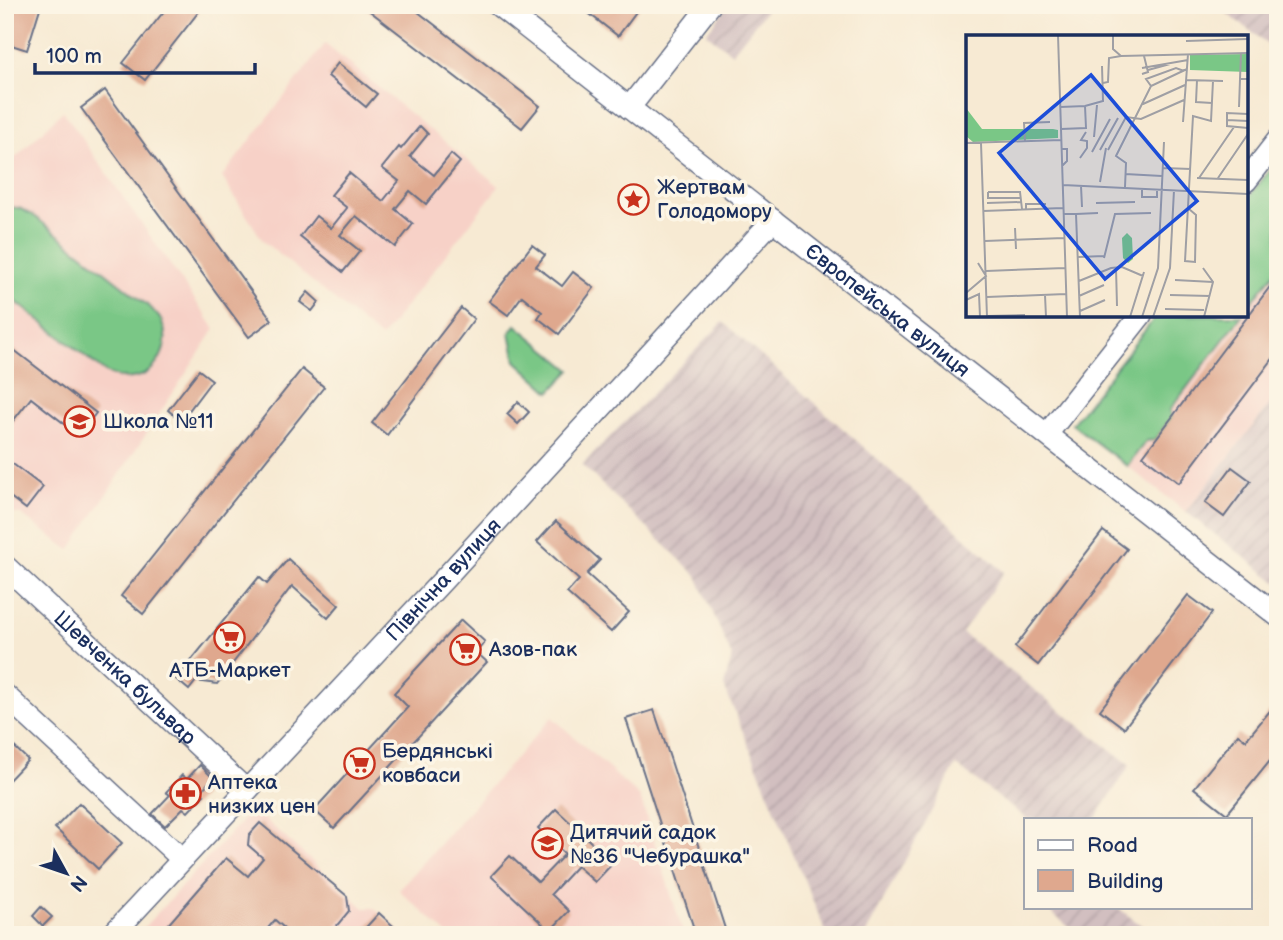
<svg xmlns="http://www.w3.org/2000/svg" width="1283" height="940" font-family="'Balsamiq Sans',sans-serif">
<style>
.built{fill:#f7d1c7}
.industrial{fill:url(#industrial-furrows)}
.grass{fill:#7ac786;stroke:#4a7b72;stroke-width:2}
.building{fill:#dfa88e}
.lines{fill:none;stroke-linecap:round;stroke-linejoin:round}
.minor-casing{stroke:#687087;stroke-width:24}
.minor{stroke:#fff;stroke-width:21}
.labels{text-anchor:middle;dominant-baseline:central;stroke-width:7;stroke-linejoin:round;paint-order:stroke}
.poi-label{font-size:21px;fill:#1b2f5e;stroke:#fcf5e5;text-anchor:start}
.street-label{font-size:21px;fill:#1b2f5e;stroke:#fcf5e5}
.inset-road{fill:none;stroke:#9f9fa4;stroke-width:2}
.view{fill:#1d4ed8;fill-opacity:0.15;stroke:#1d4ed8;stroke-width:3.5}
.inset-edge{fill:none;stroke:#1b2f5e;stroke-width:3.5}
</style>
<defs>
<pattern id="industrial-furrows" width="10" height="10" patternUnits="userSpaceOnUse" patternTransform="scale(1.75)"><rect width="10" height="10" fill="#d2bfc0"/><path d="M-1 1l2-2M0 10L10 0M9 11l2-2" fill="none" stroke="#b4a4a7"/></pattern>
</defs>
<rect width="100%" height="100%" fill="#fcf5e5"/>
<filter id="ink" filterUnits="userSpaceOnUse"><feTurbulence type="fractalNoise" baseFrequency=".0143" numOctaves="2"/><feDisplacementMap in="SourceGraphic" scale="14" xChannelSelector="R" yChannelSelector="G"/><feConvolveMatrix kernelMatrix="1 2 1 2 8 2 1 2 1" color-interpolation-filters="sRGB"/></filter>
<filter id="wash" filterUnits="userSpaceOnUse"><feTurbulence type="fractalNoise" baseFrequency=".00686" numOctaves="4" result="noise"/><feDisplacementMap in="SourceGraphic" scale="28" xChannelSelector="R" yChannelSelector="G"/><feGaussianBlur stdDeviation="1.57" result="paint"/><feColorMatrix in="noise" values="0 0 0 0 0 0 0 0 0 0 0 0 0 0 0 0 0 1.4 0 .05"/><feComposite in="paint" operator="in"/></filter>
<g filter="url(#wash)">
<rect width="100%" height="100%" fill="#f7ead3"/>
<g class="built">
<polygon points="325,44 499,186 381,338 263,241 222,177"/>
<polygon points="63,111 215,329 70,550 20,514 5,513 5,168"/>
<polygon points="1278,268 1278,394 1186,512 1127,466 1146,440 1172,417 1169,410 1242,315 1246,315 1246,309"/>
<polygon points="552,717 640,797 684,935 448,935 399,890"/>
<polygon points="253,809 364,908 374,908 403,935 137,935"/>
</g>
<g class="industrial">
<polygon points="729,5 770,5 732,53 706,33"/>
<polygon points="1216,5 1278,5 1278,52"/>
<polygon points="723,322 1004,572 962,633 1130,765 1095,819 1027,819 956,765 865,935 827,935 724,686 732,657 697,576 582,465"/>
<polygon points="1278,394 1278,583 1186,512"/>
<polygon points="1044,907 1117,907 1154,935 1079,935"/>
</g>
<g class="grass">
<polygon points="1278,160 1278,268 1246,309 1246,200"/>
<path d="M5,207L19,208L33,215L152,309C155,313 160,317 162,322C172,346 157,375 132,378C122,379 113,376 105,372L5,293Z"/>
<polygon points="1157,315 1242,315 1170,410 1172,417 1155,440 1146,441 1127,466 1072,424"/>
<polygon points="516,325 571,370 550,392 516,361 510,333"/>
</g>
<g id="blocks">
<g class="building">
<polygon points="7,5 41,5 27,50 5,43 5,11"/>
<polygon points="169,5 204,5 145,80 123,63"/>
<polygon points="362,5 409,5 540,106 522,128"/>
<polygon points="578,5 641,5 618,36"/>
<polygon points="338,63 377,94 366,107 328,76"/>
<polygon points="105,90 272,320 249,337 81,108"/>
<polygon points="420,126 428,134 410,156 434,175 451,154 460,162 426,204 410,191 395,209 413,224 395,247 356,216 340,235 360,251 343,272 300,237 316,216 331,228 347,208 331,195 349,173 383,201 399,181 382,168 399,147 401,149"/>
<polygon points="532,245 545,255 536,266 562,286 573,272 594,288 559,334 538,318 542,312 522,296 508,315 489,301"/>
<polygon points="1278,276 1278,352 1179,483 1143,456"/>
<polygon points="308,292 319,302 312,311 300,302"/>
<polygon points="461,308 474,319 387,435 372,423"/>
<polygon points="5,343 96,413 79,435 31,398 5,431"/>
<polygon points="302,369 324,387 143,614 121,596"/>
<polygon points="199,370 212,380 181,421 168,410"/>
<polygon points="518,402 529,412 518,424 507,414"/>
<polygon points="5,458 43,487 26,509 5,493"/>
<polygon points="1232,467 1251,481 1224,517 1205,503"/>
<polygon points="556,521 600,560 587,574 629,612 611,632 567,593 579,580 537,542"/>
<polygon points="1103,531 1127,549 1038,665 1015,647"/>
<polygon points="288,559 339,605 328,618 292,586 217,684 196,681 189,690 176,679 259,577 267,584"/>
<polygon points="1188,595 1212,613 1124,728 1100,710"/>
<polygon points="461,620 485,642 476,652 487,662 334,828 314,810 408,707 394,693"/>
<polygon points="1278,701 1278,751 1227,814 1194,788 1238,734 1246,740"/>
<polygon points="654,710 671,761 727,935 696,935 626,719"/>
<polygon points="5,738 28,760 5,784"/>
<polygon points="200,765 213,778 200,792 204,795 188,812 183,808 165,826 152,814 170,795 166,792 182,775 187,779"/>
<polygon points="79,803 122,843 98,869 55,828"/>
<polygon points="556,809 613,863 595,882 577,866 551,894 569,911 550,931 491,876 510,856 538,882 565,854 538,828"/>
<polygon points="260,823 347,896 349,911 329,935 292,935 275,920 262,935 159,935 226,858 248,876 263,858 248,845 249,835"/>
<polygon points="41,907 52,917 43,926 33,916"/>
<polygon points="379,913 403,935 359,935"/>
</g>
</g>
</g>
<g filter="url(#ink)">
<use href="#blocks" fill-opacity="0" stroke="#687087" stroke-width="2"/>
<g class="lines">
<defs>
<g id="minor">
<path id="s1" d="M498,5L1278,616"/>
<polyline points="629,108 710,5"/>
<polyline points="1246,181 1278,140"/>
<polyline points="1047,434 1141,315"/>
<path id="s2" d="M5,566L246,790"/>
<polyline points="5,695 182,859"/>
<path id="s3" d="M112,935L445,578L773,220"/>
</g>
</defs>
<use href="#minor" class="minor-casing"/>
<use href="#minor" class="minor"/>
</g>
</g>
<defs>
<symbol id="sight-ring" viewBox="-11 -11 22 22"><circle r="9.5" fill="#fcf5e5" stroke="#c8321e" stroke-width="1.5"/><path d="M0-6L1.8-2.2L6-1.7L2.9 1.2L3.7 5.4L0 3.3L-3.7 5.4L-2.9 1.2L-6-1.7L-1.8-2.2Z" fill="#c8321e"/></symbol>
<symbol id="school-ring" viewBox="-11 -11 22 22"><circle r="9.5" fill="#fcf5e5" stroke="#c8321e" stroke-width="1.5"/><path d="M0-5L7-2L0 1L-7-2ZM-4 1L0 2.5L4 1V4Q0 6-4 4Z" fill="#c8321e"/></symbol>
<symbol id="supermarket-ring" viewBox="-11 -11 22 22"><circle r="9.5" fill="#fcf5e5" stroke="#c8321e" stroke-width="1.5"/><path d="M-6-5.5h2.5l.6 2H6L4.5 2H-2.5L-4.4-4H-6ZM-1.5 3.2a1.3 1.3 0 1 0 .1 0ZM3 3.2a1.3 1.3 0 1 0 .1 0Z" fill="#c8321e"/></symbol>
<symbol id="pharmacy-ring" viewBox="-11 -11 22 22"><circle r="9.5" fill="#fcf5e5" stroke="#c8321e" stroke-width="1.5"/><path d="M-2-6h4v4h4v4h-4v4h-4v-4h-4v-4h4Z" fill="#c8321e"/></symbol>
</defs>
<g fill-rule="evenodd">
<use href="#sight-ring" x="616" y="182" width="35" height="35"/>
<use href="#school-ring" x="62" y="404" width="35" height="35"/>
<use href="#supermarket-ring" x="212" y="620" width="35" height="35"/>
<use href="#supermarket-ring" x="448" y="632" width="35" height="35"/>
<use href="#supermarket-ring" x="342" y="746" width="35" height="35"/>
<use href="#pharmacy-ring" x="168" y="776" width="35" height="35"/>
<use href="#school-ring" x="530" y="826" width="35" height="35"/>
</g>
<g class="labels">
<g class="poi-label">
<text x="657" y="187">Жертвам<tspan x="657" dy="24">Голодомору</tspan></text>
<text x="103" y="421">Школа №11</text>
<text x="489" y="649">Азов-пак</text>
<text x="230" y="670" text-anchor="middle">АТБ-Маркет</text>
<text x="382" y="751">Бердянські<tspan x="382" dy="24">ковбаси</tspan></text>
<text x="208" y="782">Аптека<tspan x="208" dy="24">низких цен</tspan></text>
<text x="570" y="832">Дитячий садок<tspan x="570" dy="24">№36 "Чебурашка"</tspan></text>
</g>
<g class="street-label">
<text stroke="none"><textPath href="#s1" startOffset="495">Європейська вулиця</textPath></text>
<text stroke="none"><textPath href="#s3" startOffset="486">Північна вулиця</textPath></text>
<text stroke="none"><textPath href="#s2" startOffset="164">Шевченка бульвар</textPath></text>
</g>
</g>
<g transform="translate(966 35)">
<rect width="282" height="282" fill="#f7ead3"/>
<path d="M0,73L16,94H87L92,95V103L7,107L0,101ZM161,198L166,203L167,224L162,228L157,223L156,203Z" fill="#7ac786"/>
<path d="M282,19V37L224,35V20Z" fill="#7ac786"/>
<path class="inset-road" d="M92,0L101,282M147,0V14L155,21L282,18M220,6L282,4M275,18L274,44H282M176,33L222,25M182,35L204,29M176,39L182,37L178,21M221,45L257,46M231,45L230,67L246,68M137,48L142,47L143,23L155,21M185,51L180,44L210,33L218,36M177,69L219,50M119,71L137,66L136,31M94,72L119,71L120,93L95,94M273,72L274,44M282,79L261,78V91L282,93M261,85L282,86M217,87L222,19M128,102L131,70M59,106L58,88L84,87M0,108L95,105M15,108L21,282M95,114H101V126L96,131M134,115L152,83M142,115L160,82L175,84L218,65M126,117L144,84M114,123L121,113V106L115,105L120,97M197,133L225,134M159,139L196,141M231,143L282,145M233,143L268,92M252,143L282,99M134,147L140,113M97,150L282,159M115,151L116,172M159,152L160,128L150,121L185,51L221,34M176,153V162H191V154M22,157H54L56,174M22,157V163H55M21,168L55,167M130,168L169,167M60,174V169H80M223,174L230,180L229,227L219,226L227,81L245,86L247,46M17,176L97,173M98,179H110L114,282M110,179L132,178M49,193L50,214M19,206L98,203M112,222L138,221M138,223L149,179L185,178M150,233L151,271M237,233L247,247L238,282M20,236L99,233M209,245L247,247M113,246L145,233L156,232L177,241M0,258L20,241L12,228M79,260L80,282M204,260L244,261M113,261L138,250M21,262L100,259M0,265L13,259L14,282M199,274L238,275M114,276L139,265M21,281L59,280M164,282L178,237M176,282L192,233L198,107M187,282L204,233L208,155"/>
<path class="view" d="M125,40L231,166L139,244L33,118Z"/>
<rect width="282" height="282" class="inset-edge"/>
</g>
<rect width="1283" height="940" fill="none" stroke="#fcf5e5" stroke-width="28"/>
<rect x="1024" y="818" width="228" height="91" fill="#fcf5e5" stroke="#a2a6af" stroke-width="2"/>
<rect x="1038" y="840" width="35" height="10" fill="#ffffff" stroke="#a2a6af" stroke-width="2"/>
<text x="1087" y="852" font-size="21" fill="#1b2f5e">Road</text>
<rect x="1038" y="870" width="35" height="21" fill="#dfa88e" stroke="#a2a6af" stroke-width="2"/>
<text x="1087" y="888" font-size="21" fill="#1b2f5e">Building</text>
<g transform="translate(66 873) rotate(130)" stroke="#fcf5e5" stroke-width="5" paint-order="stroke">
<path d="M0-5L12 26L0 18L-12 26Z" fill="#1b2f5e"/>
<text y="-10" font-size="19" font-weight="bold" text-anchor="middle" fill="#1b2f5e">N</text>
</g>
<path d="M35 63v10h220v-10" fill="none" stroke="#1b2f5e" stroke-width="3.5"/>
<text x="46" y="63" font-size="21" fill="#1b2f5e" stroke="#fcf5e5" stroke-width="5" paint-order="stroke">100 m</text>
</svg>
